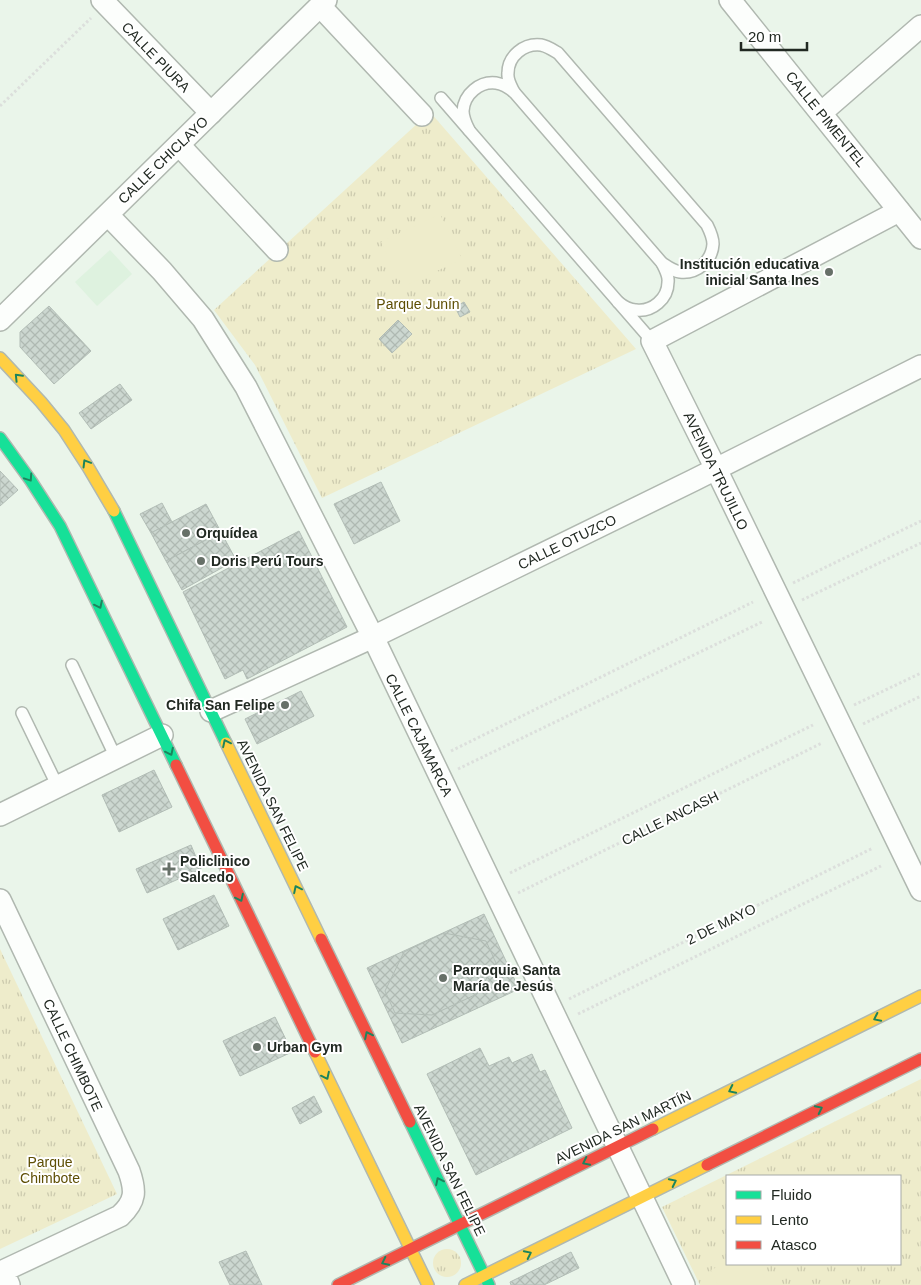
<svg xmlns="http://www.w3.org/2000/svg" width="921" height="1285" font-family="Helvetica,sans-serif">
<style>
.built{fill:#def2df}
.grass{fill:url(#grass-tufts);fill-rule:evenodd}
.pitch{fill:#eeeccb}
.building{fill:url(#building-cross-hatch);stroke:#b2bdb6}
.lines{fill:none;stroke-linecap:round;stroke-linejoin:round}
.lane-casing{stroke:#b0b8b0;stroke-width:14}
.street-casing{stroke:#b0b8b0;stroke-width:24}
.fast-casing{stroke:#b0b8b0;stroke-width:14}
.slow-casing{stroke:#b0b8b0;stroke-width:14}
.jam-casing{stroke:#b0b8b0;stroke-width:14}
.path{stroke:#dcdfdc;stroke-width:3;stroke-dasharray:2.5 2.5;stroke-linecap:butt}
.lane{stroke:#fcfefc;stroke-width:11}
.street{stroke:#fcfefc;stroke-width:21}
.fast{stroke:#16e098;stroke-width:11}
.slow{stroke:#ffcf43;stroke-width:11}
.jam{stroke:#f24e42;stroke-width:11}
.oneway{stroke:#1c845d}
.poi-dot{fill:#677068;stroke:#fff;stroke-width:2}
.labels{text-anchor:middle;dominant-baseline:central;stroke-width:4;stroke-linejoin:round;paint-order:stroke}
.street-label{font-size:14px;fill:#212922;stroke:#fff}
.poi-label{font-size:14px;font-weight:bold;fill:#212922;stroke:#fff;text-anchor:start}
.park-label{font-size:14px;fill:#5e4e04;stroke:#fff}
</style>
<defs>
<pattern id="grass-tufts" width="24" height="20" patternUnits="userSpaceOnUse" patternTransform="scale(1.25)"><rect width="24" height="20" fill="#eeeccb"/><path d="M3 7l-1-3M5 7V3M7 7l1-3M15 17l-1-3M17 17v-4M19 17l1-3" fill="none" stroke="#cccaae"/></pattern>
<pattern id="building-cross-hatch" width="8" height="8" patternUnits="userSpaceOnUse" patternTransform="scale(1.25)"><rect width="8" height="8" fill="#ccd7d0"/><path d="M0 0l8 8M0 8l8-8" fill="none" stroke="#afb9b2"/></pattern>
</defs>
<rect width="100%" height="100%" fill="#eaf5ea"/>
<polygon class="built" points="110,250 132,274 97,306 75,282"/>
<g class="grass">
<polygon points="430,112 636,349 322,498 255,365 214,310"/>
<polygon points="0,949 117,1194 0,1249"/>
<path d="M921,1079V1285H700L662,1207ZM727,1176H900V1264H727Z"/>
<circle cx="447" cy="1263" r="14"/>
</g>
<g class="pitch">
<polygon points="440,214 462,259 403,287 381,242"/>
<polygon points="727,1262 727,1264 758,1264 768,1285 718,1285 711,1270"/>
</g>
<g class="building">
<polygon points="464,302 470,312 460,317 455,307"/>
<polygon points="49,306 91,351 54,384 20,347 20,332"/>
<polygon points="398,320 412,334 392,353 379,339"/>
<polygon points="120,384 132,400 91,429 79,413"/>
<polygon points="0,471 18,490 0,506"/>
<polygon points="381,482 400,521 354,544 334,504"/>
<polygon points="162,503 172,522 151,533 140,514"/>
<polygon points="206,504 221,532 166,561 151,533"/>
<polygon points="299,531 347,627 247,679 243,670 225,679 183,592"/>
<polygon points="221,532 236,560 182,590 166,561"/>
<polygon points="301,691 314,716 257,744 245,719"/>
<polygon points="154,770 172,807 119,832 102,795"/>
<polygon points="191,845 201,869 147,893 136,869"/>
<polygon points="214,895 229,926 178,950 163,919"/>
<polygon points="484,914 519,989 402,1043 367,968"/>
<polygon points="444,933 486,941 496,963 477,994 432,1015 395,1013 385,991 404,952"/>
<polygon points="275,1017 292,1052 240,1076 223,1041"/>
<polygon points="480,1048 489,1066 509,1057 512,1063 532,1054 540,1072 545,1070 572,1128 476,1175 427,1074"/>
<polygon points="314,1096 322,1112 300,1124 292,1108"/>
<polygon points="246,1251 262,1285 230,1285 219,1262"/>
<polygon points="571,1252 579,1268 544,1285 511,1285 510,1282"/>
</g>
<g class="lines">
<defs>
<g id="lane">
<path d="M514,92C511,86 507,80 508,73C508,56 524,43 541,45C547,46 553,50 558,53L707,225C710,231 713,237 713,244C712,261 697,274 680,272C673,271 668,267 662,263"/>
<polyline points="441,98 652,341"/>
<path d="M469,130C466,124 463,118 463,111C464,94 480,81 496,83C503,84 508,87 514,92L662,263C665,269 669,276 668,282C668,299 652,312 636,310C629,310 623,306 618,302"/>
<polyline points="72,665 116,758"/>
<polyline points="22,713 58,787"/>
</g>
<g id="street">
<polyline points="102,0 211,113"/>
<polyline points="730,0 921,238"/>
<polyline points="320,6 422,115"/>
<polyline points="821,113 921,26"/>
<polyline points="179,145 277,250"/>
<polyline points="899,211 652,341 716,469 921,890"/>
<polyline points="108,215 162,271 203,319 246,387 373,637 684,1285"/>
<polyline points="0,320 326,0"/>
<polyline points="211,711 373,637 694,480 921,366"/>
<polyline points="0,815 162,735"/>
<path d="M0,900L129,1171C136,1191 136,1201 120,1216L3,1271L9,1285"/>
</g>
<g id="fast">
<polyline points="0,438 31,481 60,526 176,765"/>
<polyline points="114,511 226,743"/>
<polyline points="410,1122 489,1285"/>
</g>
<g id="slow">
<polyline points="0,358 41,402 64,430 88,467 114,511"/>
<polyline points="226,743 321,939"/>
<polyline points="315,1052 428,1285"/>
<polyline points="653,1129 921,996"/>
<polyline points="465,1285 707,1165"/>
</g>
<g id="jam">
<polyline points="176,765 315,1052"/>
<polyline points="321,939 410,1122"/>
<polyline points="707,1165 921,1059"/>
<polyline points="338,1285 653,1129"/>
</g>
</defs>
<use href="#lane" class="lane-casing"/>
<use href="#street" class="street-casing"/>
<use href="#fast" class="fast-casing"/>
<use href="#slow" class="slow-casing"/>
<use href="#jam" class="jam-casing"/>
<g class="path">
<polyline points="0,106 91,18"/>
<polyline points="793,583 921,521"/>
<polyline points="802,600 921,543"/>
<polyline points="854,705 921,673"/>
<polyline points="863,724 921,696"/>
<polyline points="451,751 753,602"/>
<polyline points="458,769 762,622"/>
<polyline points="510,873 813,725"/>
<polyline points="518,893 822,743"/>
<polyline points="569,999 873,848"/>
<polyline points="578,1014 881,866"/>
</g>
<use href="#lane" class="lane"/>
<use href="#street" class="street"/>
<use href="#fast" class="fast"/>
<use href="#slow" class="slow"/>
<use href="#jam" class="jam"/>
</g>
<defs><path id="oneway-chevron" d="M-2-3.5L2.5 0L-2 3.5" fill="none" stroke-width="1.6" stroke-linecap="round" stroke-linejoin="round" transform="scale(1.25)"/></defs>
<g class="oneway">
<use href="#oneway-chevron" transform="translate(18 377) rotate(-134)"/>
<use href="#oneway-chevron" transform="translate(86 463) rotate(-121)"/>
<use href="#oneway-chevron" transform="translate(29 478) rotate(56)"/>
<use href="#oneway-chevron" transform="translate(99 605) rotate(64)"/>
<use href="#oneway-chevron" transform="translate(226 743) rotate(-116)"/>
<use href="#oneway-chevron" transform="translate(170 752) rotate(64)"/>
<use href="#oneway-chevron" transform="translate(297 889) rotate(-116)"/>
<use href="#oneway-chevron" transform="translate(240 898) rotate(64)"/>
<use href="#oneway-chevron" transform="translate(877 1018) rotate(154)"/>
<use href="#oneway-chevron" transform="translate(368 1035) rotate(-116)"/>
<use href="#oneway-chevron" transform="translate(326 1076) rotate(64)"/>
<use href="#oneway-chevron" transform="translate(732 1090) rotate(154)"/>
<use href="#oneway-chevron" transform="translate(819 1109) rotate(-26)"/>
<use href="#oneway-chevron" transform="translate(586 1162) rotate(154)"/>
<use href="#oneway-chevron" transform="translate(439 1181) rotate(-116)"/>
<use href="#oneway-chevron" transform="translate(673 1182) rotate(-26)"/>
<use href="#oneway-chevron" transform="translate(528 1254) rotate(-26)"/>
<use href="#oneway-chevron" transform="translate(385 1262) rotate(154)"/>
</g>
<g class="poi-dot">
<circle cx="829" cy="272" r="5"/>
<circle cx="186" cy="533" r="5"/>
<circle cx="201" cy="561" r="5"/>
<circle cx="285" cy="705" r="5"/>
<path d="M166.5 861.5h5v5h5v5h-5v5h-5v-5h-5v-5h5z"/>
<circle cx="443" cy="978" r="5"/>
<circle cx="257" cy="1047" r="5"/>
</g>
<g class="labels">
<g class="street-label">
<text transform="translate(156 57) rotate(46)">CALLE PIURA</text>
<text transform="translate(826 119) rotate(51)">CALLE PIMENTEL</text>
<text transform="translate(163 160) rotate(-44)">CALLE CHICLAYO</text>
<text transform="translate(716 471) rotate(64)">AVENIDA TRUJILLO</text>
<text transform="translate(567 542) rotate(-26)">CALLE OTUZCO</text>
<text transform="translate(419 735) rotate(64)">CALLE CAJAMARCA</text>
<text transform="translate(273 805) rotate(64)">AVENIDA SAN FELIPE</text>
<text transform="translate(670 818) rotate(-26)">CALLE ANCASH</text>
<text transform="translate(721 924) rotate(-26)">2 DE MAYO</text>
<text transform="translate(73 1055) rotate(65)">CALLE CHIMBOTE</text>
<text transform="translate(623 1127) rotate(-26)">AVENIDA SAN MARTÍN</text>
<text transform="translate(450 1170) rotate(64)">AVENIDA SAN FELIPE</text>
</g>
<g class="poi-label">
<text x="819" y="264" text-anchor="end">Institución educativa<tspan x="819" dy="16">inicial Santa Ines</tspan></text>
<text x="196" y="533">Orquídea</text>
<text x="211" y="561">Doris Perú Tours</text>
<text x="275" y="705" text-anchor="end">Chifa San Felipe</text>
<text x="180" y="861">Policlinico<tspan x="180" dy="16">Salcedo</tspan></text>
<text x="453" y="970">Parroquia Santa<tspan x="453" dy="16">María de Jesús</tspan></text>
<text x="267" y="1047">Urban Gym</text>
</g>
<g class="park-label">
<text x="418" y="304">Parque Junín</text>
<text x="50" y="1162">Parque<tspan x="50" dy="16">Chimbote</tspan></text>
</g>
</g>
<rect x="726" y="1175" width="175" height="90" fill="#ffffff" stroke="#a6a9a7"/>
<rect x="736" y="1191" width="25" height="8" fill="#16e098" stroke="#a6a9a7"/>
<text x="771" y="1200" font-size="15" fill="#212922">Fluido</text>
<rect x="736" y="1216" width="25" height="8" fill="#ffcf43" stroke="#a6a9a7"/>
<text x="771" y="1225" font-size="15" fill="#212922">Lento</text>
<rect x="736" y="1241" width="25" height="8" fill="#f24e42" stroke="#a6a9a7"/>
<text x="771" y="1250" font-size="15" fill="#212922">Atasco</text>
<path d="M741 42v8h66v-8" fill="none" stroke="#212922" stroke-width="2.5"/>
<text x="748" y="42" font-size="15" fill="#212922" stroke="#ffffff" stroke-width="4" paint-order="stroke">20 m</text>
</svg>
